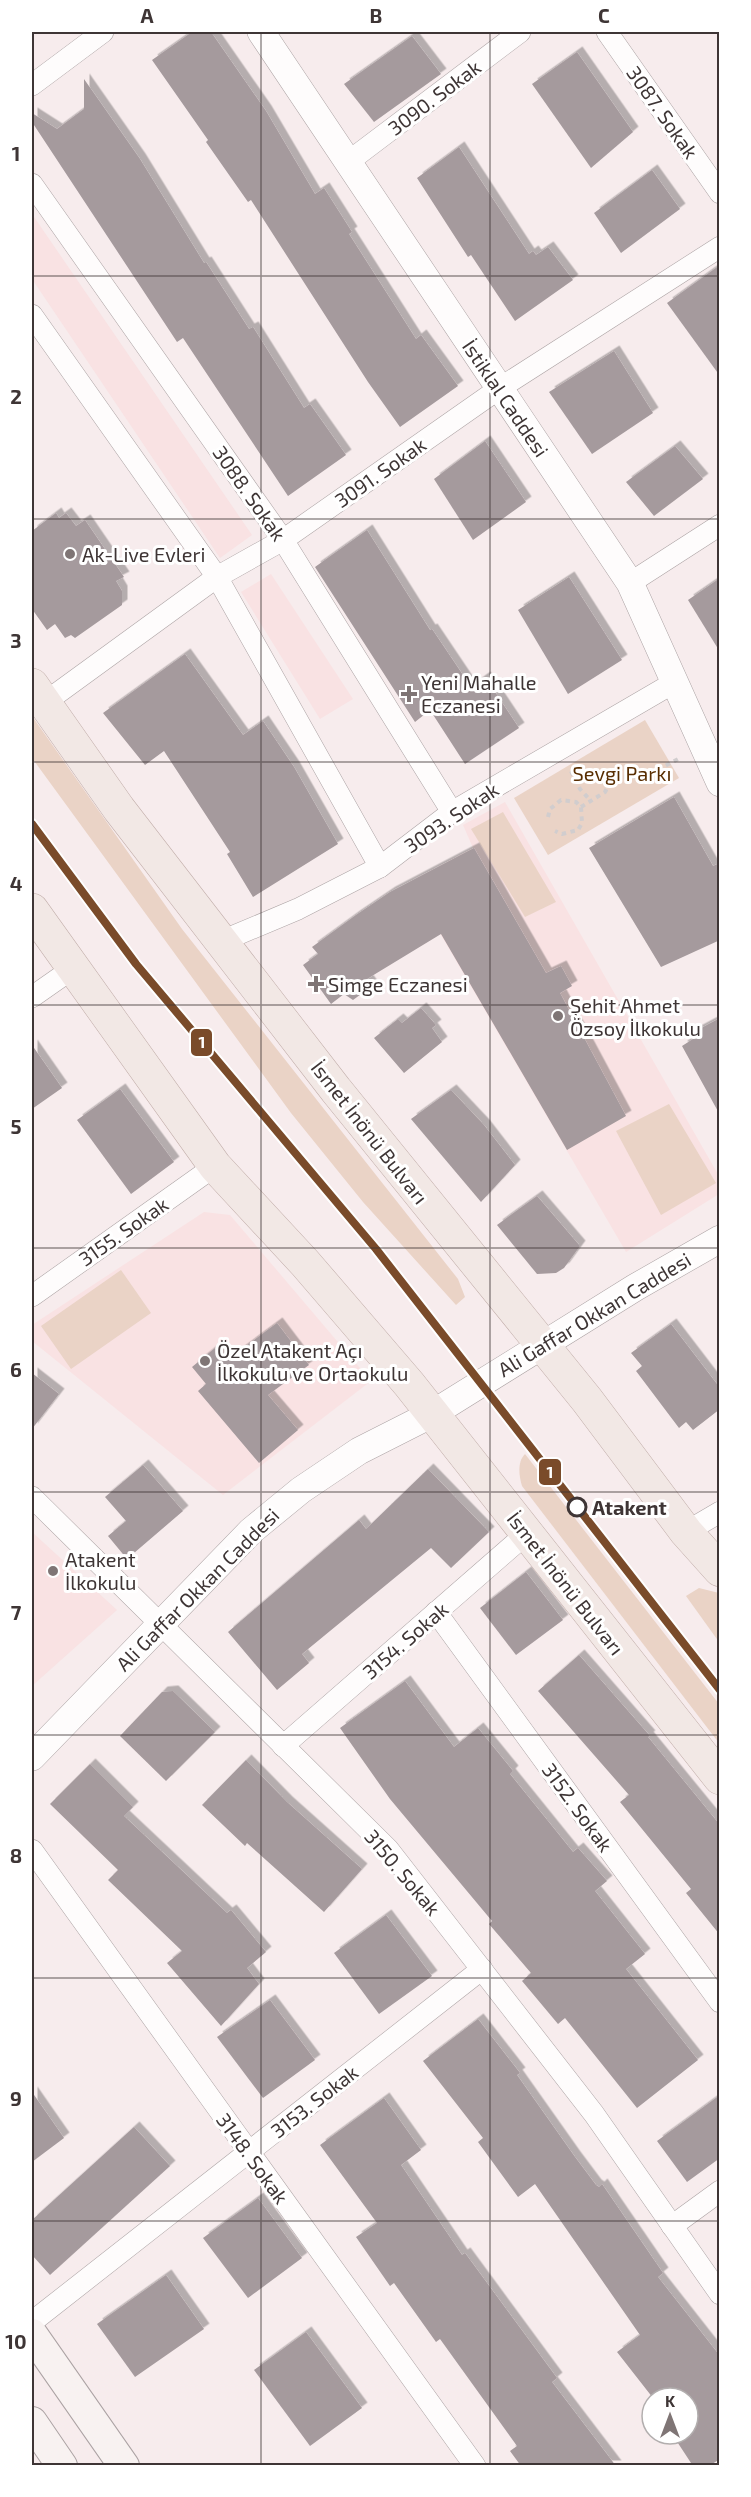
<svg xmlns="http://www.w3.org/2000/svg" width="751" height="2497" font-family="'Exo 2',sans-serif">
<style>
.built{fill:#f9e2e3}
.green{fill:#ead3c6}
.building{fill:#a59a9d;filter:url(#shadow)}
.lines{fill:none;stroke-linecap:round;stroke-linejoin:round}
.minor-casing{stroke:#aca3a4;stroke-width:22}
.tertiary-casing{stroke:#aca3a4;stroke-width:28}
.secondary-casing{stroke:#aca3a4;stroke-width:32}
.primary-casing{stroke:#c1ada9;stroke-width:34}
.path{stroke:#d1cdce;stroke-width:4;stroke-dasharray:4.5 4.5;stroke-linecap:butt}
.minor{stroke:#fefcfc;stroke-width:21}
.tertiary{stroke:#fefcfc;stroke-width:27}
.secondary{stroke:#f8f2f1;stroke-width:30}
.primary{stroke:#f2e8e5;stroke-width:33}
.tram-1-casing{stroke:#fff;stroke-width:12}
.tram-1{stroke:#7a4b2a;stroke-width:8}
.grid{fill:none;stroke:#3e3535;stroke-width:1.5;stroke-opacity:0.55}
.poi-dot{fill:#7f7575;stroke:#fff;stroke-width:2}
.stop-dot{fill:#fff;stroke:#3e3535;stroke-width:3}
.labels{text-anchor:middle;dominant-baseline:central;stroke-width:6;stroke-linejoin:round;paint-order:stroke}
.street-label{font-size:20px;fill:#3e3535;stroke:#fff}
.poi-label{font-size:20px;fill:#3e3535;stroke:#fff;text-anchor:start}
.park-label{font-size:20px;fill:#582d01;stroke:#fff}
.stop-label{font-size:20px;font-weight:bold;fill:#3e3535;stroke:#fff;text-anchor:start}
.line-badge{stroke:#fff;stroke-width:2}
.badge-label{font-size:16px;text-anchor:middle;font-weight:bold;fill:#fff}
.neatline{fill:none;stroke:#3e3535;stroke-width:2}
.grid-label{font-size:20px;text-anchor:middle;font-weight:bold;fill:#3e3535}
</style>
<defs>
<filter id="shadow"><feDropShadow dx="5.5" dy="-5.5" stdDeviation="0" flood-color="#0004"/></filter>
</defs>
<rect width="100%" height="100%" fill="#f7eced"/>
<g class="built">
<polygon points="32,214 252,535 220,558 32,279"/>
<polygon points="271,574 353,699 320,719 241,592"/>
<polygon points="505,802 719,1176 719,1194 626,1252 410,882 473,848 463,825"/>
<polygon points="204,1212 230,1215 371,1381 223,1495 32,1341 32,1325"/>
<polygon points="32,1532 117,1610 32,1686"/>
</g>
<g class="green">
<polygon points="32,716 182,929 458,1279 465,1297 456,1305 363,1202 291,1113 32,758"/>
<polygon points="645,720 679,778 548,855 514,798"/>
<polygon points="503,812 556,902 525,917 471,829"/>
<polygon points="669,1104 716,1183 661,1215 616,1131"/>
<polygon points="121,1270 151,1313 71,1369 41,1326"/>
<path d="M525,1454L719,1704V1743L522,1486C519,1476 517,1462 525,1454Z"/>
<polygon points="699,1588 719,1593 719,1642 686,1596"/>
</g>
<g class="building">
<polygon points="192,32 211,32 266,111 315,194 324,188 352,232 349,234 416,339 421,335 458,386 400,427 368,382 251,200 248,202 206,142 208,140 152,60"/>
<polygon points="412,36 441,74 374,122 344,84"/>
<polygon points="577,52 633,132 591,168 532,84"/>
<polygon points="84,79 140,159 204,263 206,262 249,329 253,327 304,408 310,404 346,455 288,496 183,338 177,342 32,122 32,113 57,129 84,109"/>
<polygon points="459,147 529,254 533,251 536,255 548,247 573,280 515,321 471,255 468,257 417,178"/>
<polygon points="652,170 680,209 621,253 594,213"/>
<polygon points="720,265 720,376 667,303"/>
<polygon points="614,351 653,413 592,454 549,392"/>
<polygon points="485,441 526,502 473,540 434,479"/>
<polygon points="675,446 703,479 654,516 626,482"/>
<polygon points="56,513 59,518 66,513 76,526 85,520 124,577 116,581 122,591 122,605 75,638 71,635 65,638 55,624 47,630 32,609 32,531"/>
<polygon points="367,530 430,630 432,629 471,687 485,677 519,728 465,764 430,710 415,722 315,567"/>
<polygon points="569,577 622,660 568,694 518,610"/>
<polygon points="720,578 720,652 688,600"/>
<polygon points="185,654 243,735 263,721 294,767 338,844 253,897 227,854 230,852 164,751 145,765 103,713"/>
<polygon points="674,797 713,866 720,863 720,940 661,967 589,848"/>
<polygon points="474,848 546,973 561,966 572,986 560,993 626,1116 567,1150 441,934 367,979 372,986 353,1000 344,994 331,1004 303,965 318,954 312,947 356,915 390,892"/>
<polygon points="421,1008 436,1025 432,1028 442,1042 404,1073 374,1038 398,1019 402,1023"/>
<polygon points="720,1018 720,1115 682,1046 693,1039 690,1034"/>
<polygon points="32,1045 62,1088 32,1109"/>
<polygon points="120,1089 174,1162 131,1194 77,1120"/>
<polygon points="451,1090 484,1125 515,1165 481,1202 411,1119"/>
<polygon points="537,1196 580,1246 564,1268 556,1273 537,1274 497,1225"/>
<polygon points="277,1323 309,1365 268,1395 298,1430 259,1463 198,1391 206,1384 192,1367 215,1348 226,1361"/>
<polygon points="671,1324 720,1388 720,1409 693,1430 686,1422 679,1428 636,1371 642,1366 631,1353"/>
<polygon points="32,1373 59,1394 32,1429"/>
<polygon points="143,1465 183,1511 127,1559 108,1536 126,1521 105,1497"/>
<polygon points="428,1469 489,1532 451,1568 431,1548 302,1654 309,1663 277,1690 228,1632 359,1520 366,1529"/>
<polygon points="526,1572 563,1620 516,1655 480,1608"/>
<polygon points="579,1655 650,1736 648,1737 720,1825 720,1935 686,1893 691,1889 620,1802 629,1795 538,1691"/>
<polygon points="405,1681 454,1747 478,1728 513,1771 510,1774 573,1852 578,1848 607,1881 595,1891 645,1954 626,1969 698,2060 637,2108 565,2018 558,2024 522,1981 531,1973 489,1924 492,1921 390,1799 340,1728"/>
<polygon points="173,1691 215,1732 166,1781 120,1736 162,1692"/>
<polygon points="246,1760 287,1802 362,1869 324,1912 247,1843 245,1846 202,1805"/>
<polygon points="90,1764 133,1807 124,1816 227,1913 231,1910 266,1952 247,1968 259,1984 221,2026 167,1963 182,1951 108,1880 118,1870 50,1804"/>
<polygon points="386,1915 432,1976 379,2014 334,1953"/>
<polygon points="270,2000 315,2060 263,2098 217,2037"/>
<polygon points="478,2019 520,2073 517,2075 575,2157 596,2185 599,2187 602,2184 663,2273 658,2277 720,2356 720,2459 709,2466 693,2466 672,2434 688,2434 688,2398 653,2398 617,2352 640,2335 535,2184 518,2197 478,2142 483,2138 423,2061"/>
<polygon points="32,2092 64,2138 32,2162"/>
<polygon points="720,2095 720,2158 687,2182 657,2141"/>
<polygon points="384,2098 421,2150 401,2165 462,2255 465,2253 557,2378 552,2382 616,2466 521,2466 510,2451 517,2446 440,2339 436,2342 394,2283 390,2286 356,2237 377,2223 320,2145"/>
<polygon points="134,2127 170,2166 50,2275 32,2255 32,2220"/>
<polygon points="258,2198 302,2258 248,2298 203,2238"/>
<polygon points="166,2275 204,2329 135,2377 97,2324"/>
<polygon points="306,2332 362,2408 310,2446 254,2370"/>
</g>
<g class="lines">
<defs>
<g id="minor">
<polyline points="607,32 720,193"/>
<polyline points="32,85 103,32"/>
<polyline points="348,162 520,32"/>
<polyline points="32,184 283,540 452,812"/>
<polyline points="32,315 217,577 380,867"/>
<polyline points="630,583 720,525"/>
<polyline points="44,703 217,577 283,540 500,388 720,247"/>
<polyline points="222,941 298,909 380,867 452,812 675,682"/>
<polyline points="32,997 72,969"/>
<polyline points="32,1296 215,1166"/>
<polyline points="32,1497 388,1849 594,2114 720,2294"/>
<polyline points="686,1532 720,1512"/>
<polyline points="436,1612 720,2002"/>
<polyline points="283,1746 526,1534"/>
<polyline points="32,1850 475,2466"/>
<polyline points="672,2226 720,2191"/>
<polyline points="32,2322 482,1969"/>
</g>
<g id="tertiary">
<polyline points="261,32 630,583 720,783"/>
<polyline points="32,1757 251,1531 301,1490 359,1451 432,1414 636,1287 720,1239"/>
</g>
<g id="secondary">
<polyline points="32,2334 124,2466"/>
<polyline points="32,2422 62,2466"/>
</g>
<g id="primary">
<polyline points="32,685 119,809 336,1090 587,1400 686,1532 720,1570"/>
<polyline points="32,910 215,1166 305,1263 409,1384 720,1778"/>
</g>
</defs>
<use href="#minor" class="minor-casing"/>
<use href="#tertiary" class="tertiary-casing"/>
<use href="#secondary" class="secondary-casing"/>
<use href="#primary" class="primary-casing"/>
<g class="path">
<polyline points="571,771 580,789 590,800"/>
<polyline points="581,807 605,792 610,783 620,777 644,777 680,758"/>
<polyline points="548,817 550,809 561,800 576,802 581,807 582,823 578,830 562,834 555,831"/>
</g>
<use href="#minor" class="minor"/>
<use href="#tertiary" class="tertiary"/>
<use href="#secondary" class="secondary"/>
<use href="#primary" class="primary"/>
<defs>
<polyline id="tram-1" points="32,824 136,964 376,1249 720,1690"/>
</defs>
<use href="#tram-1" class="tram-1-casing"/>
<use href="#tram-1" class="tram-1"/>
</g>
<path class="grid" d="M261,32V2466M490,32V2466M32,276H720M32,519H720M32,762H720M32,1005H720M32,1248H720M32,1492H720M32,1735H720M32,1978H720M32,2221H720"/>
<g class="poi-dot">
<circle cx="70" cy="554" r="6"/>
<path d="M406 685h6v6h6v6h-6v6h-6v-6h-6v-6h6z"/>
<path d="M313 975h6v6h6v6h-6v6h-6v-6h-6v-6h6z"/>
<circle cx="558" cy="1016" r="6"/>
<circle cx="205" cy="1361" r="6"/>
<circle cx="53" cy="1571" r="6"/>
</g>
<circle class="stop-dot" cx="577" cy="1507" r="9"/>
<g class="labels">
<g class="street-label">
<text transform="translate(434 97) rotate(-37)">3090. Sokak</text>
<text transform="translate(663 112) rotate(55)">3087. Sokak</text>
<text transform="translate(506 398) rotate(56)">İstiklal Caddesi</text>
<text transform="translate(380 472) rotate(-35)">3091. Sokak</text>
<text transform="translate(250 493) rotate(55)">3088. Sokak</text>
<text transform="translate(451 817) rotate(-34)">3093. Sokak</text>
<text transform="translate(370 1132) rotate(52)">İsmet İnönü Bulvarı</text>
<text transform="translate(123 1231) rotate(-35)">3155. Sokak</text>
<text transform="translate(594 1314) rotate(-31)">Ali Gaffar Okkan Caddesi</text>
<text transform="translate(566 1583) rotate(52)">İsmet İnönü Bulvarı</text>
<text transform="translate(197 1589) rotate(-45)">Ali Gaffar Okkan Caddesi</text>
<text transform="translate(405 1640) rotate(-41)">3154. Sokak</text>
<text transform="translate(578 1807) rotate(54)">3152. Sokak</text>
<text transform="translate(403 1872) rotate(50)">3150. Sokak</text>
<text transform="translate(314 2101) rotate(-38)">3153. Sokak</text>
<text transform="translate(253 2158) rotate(54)">3148. Sokak</text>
</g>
<g class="poi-label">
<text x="82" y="554">Ak-Live Evleri</text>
<text x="421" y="682">Yeni Mahalle<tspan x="421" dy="23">Eczanesi</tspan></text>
<text x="328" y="984">Simge Eczanesi</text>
<text x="570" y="1005">Şehit Ahmet<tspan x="570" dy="23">Özsoy İlkokulu</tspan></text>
<text x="217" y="1350">Özel Atakent Açı<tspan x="217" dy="23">İlkokulu ve Ortaokulu</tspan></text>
<text x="65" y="1559">Atakent<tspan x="65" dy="23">İlkokulu</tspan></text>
</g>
<g class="park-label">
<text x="622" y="773">Sevgi Parkı</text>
</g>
<g class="stop-label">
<text x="592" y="1507">Atakent</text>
</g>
</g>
<g class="line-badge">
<rect x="190" y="1028" width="23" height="29" rx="6" fill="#7a4b2a"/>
<rect x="538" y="1458" width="24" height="28" rx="6" fill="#7a4b2a"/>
</g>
<g class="badge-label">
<text x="202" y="1048">1</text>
<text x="550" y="1478">1</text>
</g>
<rect width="751" height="2497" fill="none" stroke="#ffffff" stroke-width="66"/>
<g transform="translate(670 2416)"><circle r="28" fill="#ffffff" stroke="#b2aeae" stroke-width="1.5"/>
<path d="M0-4.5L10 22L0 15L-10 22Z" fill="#7f7575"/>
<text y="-9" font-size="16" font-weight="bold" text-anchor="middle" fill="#3e3535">K</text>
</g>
<rect x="33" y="33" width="685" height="2431" class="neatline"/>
<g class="grid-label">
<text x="147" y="23">A</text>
<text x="376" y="23">B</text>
<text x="604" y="23">C</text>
<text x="16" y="161">1</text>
<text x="16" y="404">2</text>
<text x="16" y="648">3</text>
<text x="16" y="891">4</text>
<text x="16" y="1134">5</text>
<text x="16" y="1377">6</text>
<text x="16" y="1620">7</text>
<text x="16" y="1863">8</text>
<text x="16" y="2106">9</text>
<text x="16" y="2349">10</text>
</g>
</svg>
